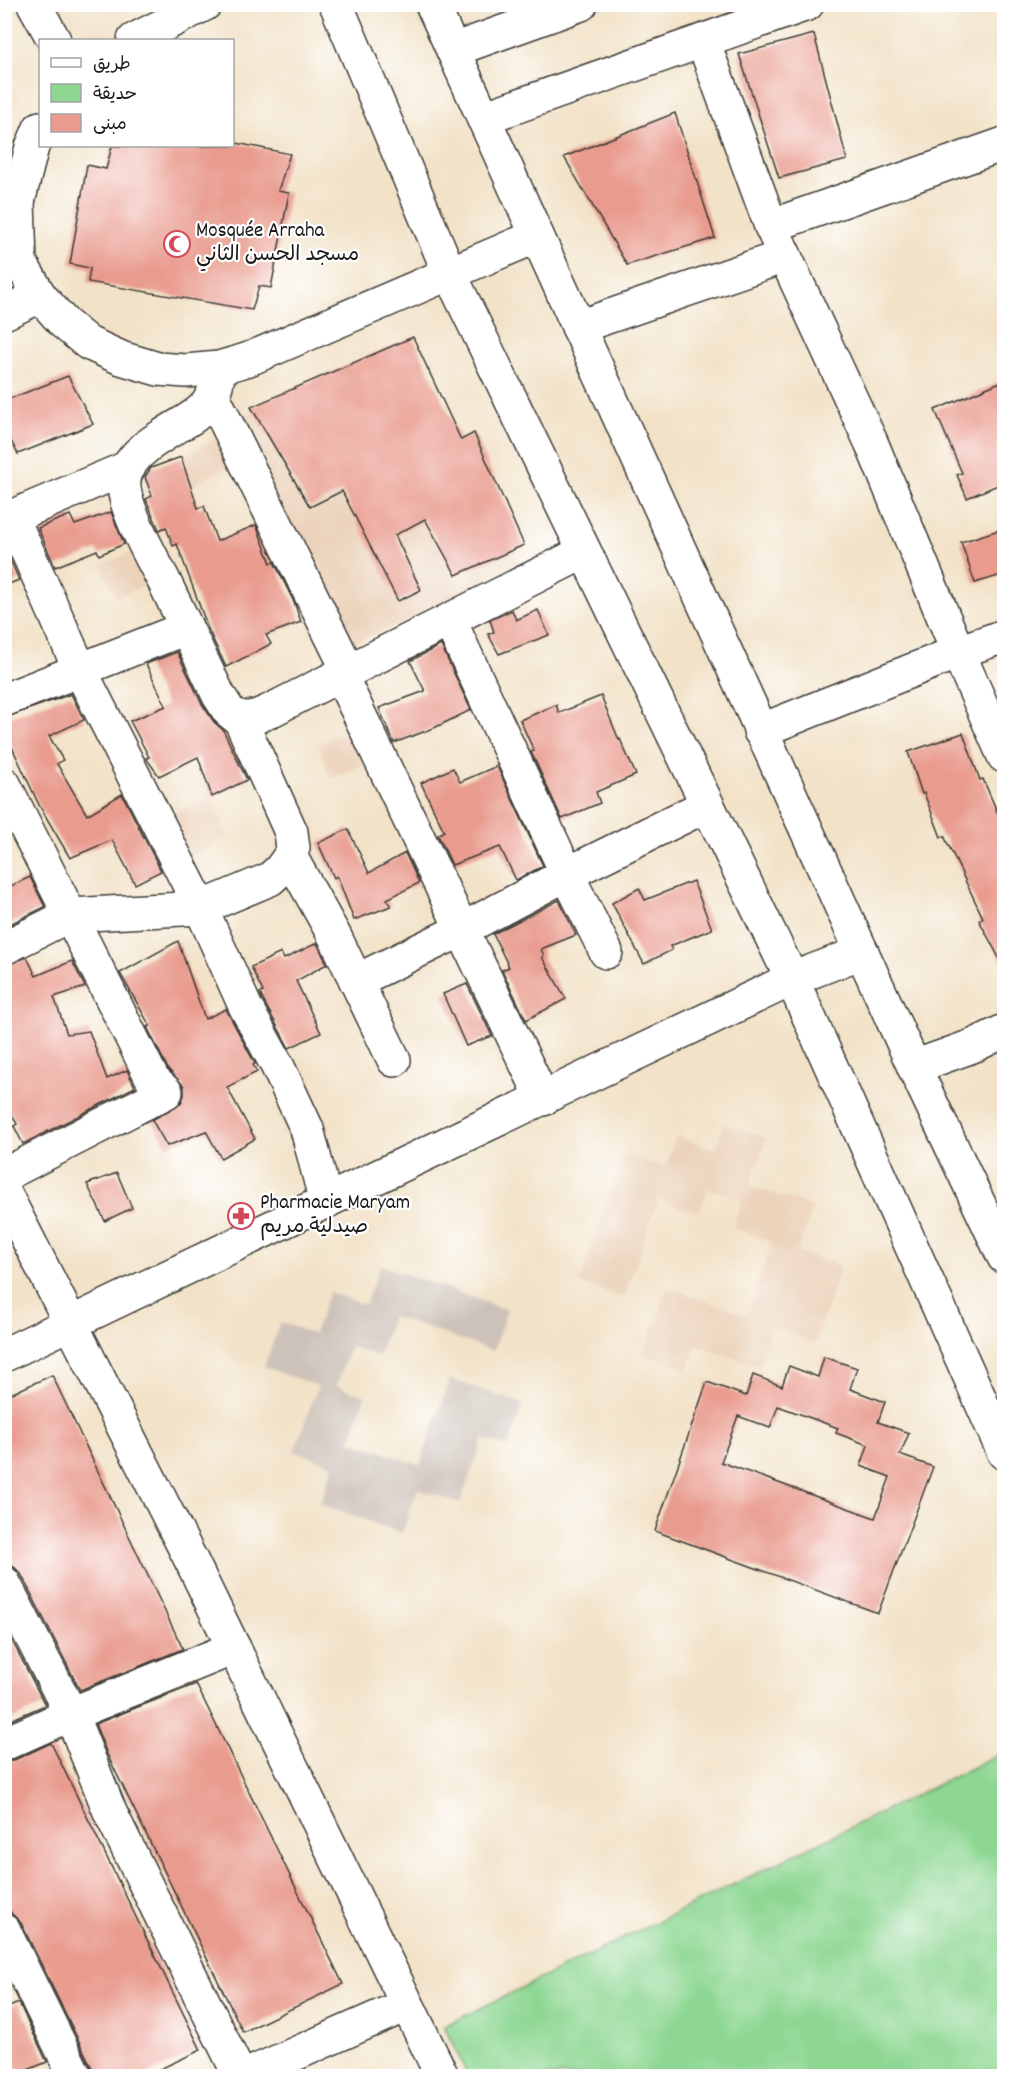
<svg xmlns="http://www.w3.org/2000/svg" width="1009" height="2081" font-family="Dekko,'Playpen Sans Arabic',sans-serif">
<style>
.built{fill:#ebd2b9}
.industrial{fill:#cdc2b9}
.green{fill:#8dd792;stroke:#547a57;stroke-width:1.5}
.building{fill:#e99b8e;fill-rule:evenodd}
.lines{fill:none;stroke-linecap:round;stroke-linejoin:round}
.minor-casing{stroke:#3c3a36;stroke-width:36}
.tertiary-casing{stroke:#3c3a36;stroke-width:36}
.minor{stroke:#fff;stroke-width:33}
.tertiary{stroke:#fff;stroke-width:33}
.labels{text-anchor:middle;dominant-baseline:central;stroke-width:4.5;stroke-linejoin:round;paint-order:stroke}
.poi-label{font-size:21px;fill:#1c1c1c;stroke:#fff;text-anchor:start}
</style>
<rect width="100%" height="100%" fill="#fff"/>
<filter id="ink" filterUnits="userSpaceOnUse"><feTurbulence type="fractalNoise" baseFrequency=".0167" numOctaves="2"/><feDisplacementMap in="SourceGraphic" scale="12" xChannelSelector="R" yChannelSelector="G"/><feConvolveMatrix kernelMatrix="1 2 1 2 8 2 1 2 1" color-interpolation-filters="sRGB"/></filter>
<filter id="wash" filterUnits="userSpaceOnUse"><feTurbulence type="fractalNoise" baseFrequency=".008" numOctaves="4" result="noise"/><feDisplacementMap in="SourceGraphic" scale="24" xChannelSelector="R" yChannelSelector="G"/><feGaussianBlur stdDeviation="1.35" result="paint"/><feColorMatrix in="noise" values="0 0 0 0 0 0 0 0 0 0 0 0 0 0 0 0 0 1.4 0 .05"/><feComposite in="paint" operator="in"/></filter>
<g filter="url(#wash)">
<rect width="100%" height="100%" fill="#f2e2c7"/>
<g class="built">
<polygon points="413,336 522,567 444,605 339,649 230,423"/>
<polygon points="216,439 231,465 191,486 181,457"/>
<polygon points="135,551 149,582 117,598 101,565"/>
<polygon points="354,729 369,763 330,779 319,744"/>
<polygon points="212,797 229,838 189,857 175,813"/>
<polygon points="724,1124 767,1138 750,1186 813,1207 798,1251 841,1266 815,1343 772,1328 759,1366 696,1345 688,1369 644,1354 667,1287 747,1315 772,1242 733,1228 742,1200 708,1188 699,1213 658,1199 624,1298 579,1283 624,1154 665,1168 676,1136 715,1149"/>
</g>
<polygon class="industrial" points="380,1265 507,1310 493,1351 392,1316 378,1356 350,1347 336,1386 365,1396 350,1441 420,1465 450,1379 523,1404 508,1447 483,1439 460,1503 418,1489 402,1533 320,1504 334,1465 294,1451 318,1386 264,1367 280,1322 314,1334 329,1292 365,1305"/>
<polygon class="green" points="1004,1752 1004,2076 468,2076 444,2026"/>
<g id="blocks">
<g class="building">
<polygon points="814,34 847,160 779,178 739,54"/>
<polygon points="675,113 715,238 627,265 564,157"/>
<polygon points="232,142 290,154 278,191 289,193 271,288 259,286 252,310 88,282 90,268 70,264 87,165 106,169 112,146 232,146"/>
<polygon points="413,337 461,440 474,433 524,545 456,575 425,519 395,535 421,590 398,601 342,491 310,507 251,407"/>
<polygon points="68,376 93,424 18,454 4,428 4,401"/>
<polygon points="1005,380 1005,482 967,498 957,475 962,473 935,410"/>
<polygon points="181,457 198,508 204,506 217,541 256,525 271,563 274,562 294,602 301,622 266,635 271,644 226,667 209,631 177,544 173,546 166,527 159,530 146,499 152,496 145,477 148,472 151,468"/>
<polygon points="111,512 124,544 99,555 97,550 55,567 38,528 70,515 75,525"/>
<polygon points="1005,528 1005,574 975,583 961,542"/>
<polygon points="4,546 19,580 4,586"/>
<polygon points="512,610 516,620 538,610 549,635 499,654 488,634 494,632 490,620"/>
<polygon points="441,645 471,710 434,728 394,743 379,708 425,691 410,661"/>
<polygon points="177,652 202,704 214,722 223,730 247,780 212,797 198,757 159,776 146,758 149,757 130,721 166,706 146,664"/>
<polygon points="71,694 84,720 49,736 63,760 57,764 87,815 122,794 161,871 135,884 112,840 70,858 39,805 4,730 4,718"/>
<polygon points="601,696 619,740 620,739 636,775 596,792 600,803 562,819 531,752 534,751 520,720 556,705 559,713"/>
<polygon points="963,733 980,780 983,779 1005,830 1005,969 979,920 983,918 944,836 941,837 924,793 922,794 908,752"/>
<polygon points="497,766 543,866 516,880 500,847 452,865 438,835 444,831 421,783 453,768 460,782"/>
<polygon points="348,829 369,873 405,853 419,883 387,899 391,906 354,920 337,876 334,878 318,843"/>
<polygon points="30,877 45,907 4,927 4,889"/>
<polygon points="693,881 712,929 670,946 672,950 644,964 612,903 639,888 645,900"/>
<polygon points="559,900 576,935 541,949 544,956 542,957 566,999 526,1020 502,970 509,967 493,934"/>
<polygon points="178,941 205,1019 226,1009 255,1064 253,1065 257,1072 227,1087 255,1139 221,1158 206,1131 167,1146 152,1120 181,1103 184,1095 184,1086 168,1069 147,1027 150,1026 120,973"/>
<polygon points="317,943 327,964 296,981 321,1033 289,1048 262,998 260,993 263,992 251,967 281,953 284,959"/>
<polygon points="27,957 36,976 72,961 85,987 54,997 67,1034 89,1031 107,1079 127,1070 135,1087 23,1144 14,1126 17,1124 4,1101 4,966"/>
<polygon points="467,984 492,1036 466,1046 443,994"/>
<polygon points="117,1173 132,1208 105,1221 87,1184"/>
<path d="M824,1357L857,1368L850,1389L885,1402L878,1422L909,1433L900,1455L933,1467L878,1613L655,1531L707,1382L746,1396L753,1375L782,1386L789,1366L818,1377ZM778,1406L838,1428L836,1433L868,1445L861,1466L890,1477L875,1518L721,1462L738,1416L770,1428Z"/>
<polygon points="52,1375 183,1649 80,1690 21,1574 14,1567 4,1564 4,1397"/>
<polygon points="4,1625 45,1705 4,1723"/>
<polygon points="196,1684 343,1984 243,2032 107,1754 95,1724"/>
<polygon points="51,1743 201,2050 145,2076 94,2076 92,2068 21,1923 12,1914 4,1900 4,1762 12,1761"/>
<polygon points="19,2003 47,2062 13,2076 4,2076 4,2009"/>
</g>
</g>
</g>
<g filter="url(#ink)">
<use href="#blocks" fill-opacity="0" stroke="#3c3a36" stroke-width="1.5"/>
<g class="lines">
<defs>
<g id="minor">
<polyline points="34,4 54,40"/>
<polyline points="703,41 771,226 871,442 958,652 1004,756"/>
<polyline points="453,50 581,4"/>
<polyline points="483,118 807,4"/>
<polyline points="771,226 1004,144"/>
<polyline points="578,327 785,256"/>
<path d="M219,368C215,412 195,414 162,436C147,445 126,461 124,480C121,504 152,558 164,581C182,619 201,658 219,696C223,701 226,708 230,712C247,728 274,708 291,700L584,552"/>
<polyline points="213,396 348,670"/>
<polyline points="12,517 80,670 201,908 245,1006 278,1067 307,1129 326,1202"/>
<polyline points="4,520 129,467"/>
<polyline points="340,674 543,1099"/>
<polyline points="4,700 186,628"/>
<polyline points="760,731 958,652 1004,636"/>
<polyline points="4,784 153,1080 166,1092 4,1175"/>
<polyline points="290,856 335,937 394,1060"/>
<polyline points="4,948 70,915 201,908 270,879 280,870 290,856 293,848 291,832 240,719"/>
<polyline points="606,952 567,874 707,805"/>
<polyline points="356,981 463,929 567,874 450,621"/>
<polyline points="914,1067 975,1045 1004,1031"/>
<polyline points="4,1192 192,1562 442,2076"/>
<polyline points="4,1355 792,979 862,952"/>
<polyline points="4,1583 71,1714 110,1812 240,2076"/>
<polyline points="4,1744 71,1714 234,1648"/>
<polyline points="4,1931 75,2076"/>
<polyline points="245,2076 406,2005"/>
</g>
<g id="tertiary">
<polyline points="336,4 449,272 792,979 1004,1453"/>
<polyline points="432,4 914,1067 1004,1257"/>
<polyline points="134,40 205,4"/>
<polyline points="40,128 32,147 18,202 20,262 40,296 64,323 88,343 121,358 158,369 186,371 219,368 249,359 537,236"/>
<polyline points="4,313 40,296"/>
</g>
</defs>
<use href="#minor" class="minor-casing"/>
<use href="#tertiary" class="tertiary-casing"/>
<use href="#minor" class="minor"/>
<use href="#tertiary" class="tertiary"/>
</g>
</g>
<defs>
<symbol id="mosque-ring" viewBox="-11 -11 22 22"><circle r="9.5" fill="#fff" stroke="#d1495b" stroke-width="1.5"/><path d="M3.5-4.9A6 6 0 1 0 3.5 4.9A5 5 0 1 1 3.5-4.9Z" fill="#d1495b"/></symbol>
<symbol id="pharmacy-ring" viewBox="-11 -11 22 22"><circle r="9.5" fill="#fff" stroke="#d1495b" stroke-width="1.5"/><path d="M-2-6h4v4h4v4h-4v4h-4v-4h-4v-4h4Z" fill="#d1495b"/></symbol>
</defs>
<g fill-rule="evenodd">
<use href="#mosque-ring" x="162" y="229" width="30" height="30"/>
<use href="#pharmacy-ring" x="226" y="1201" width="30" height="30"/>
</g>
<g class="labels">
<g class="poi-label">
<text x="196" y="232">Mosquée Arraha<tspan x="196" dy="24">مسجد الحسن الثاني</tspan></text>
<text x="260" y="1204">Pharmacie Maryam<tspan x="260" dy="24">صيدلية مريم</tspan></text>
</g>
</g>
<rect width="1009" height="2081" fill="none" stroke="#fff" stroke-width="24"/>
<rect x="39" y="39" width="195" height="108" fill="#ffffff" stroke="#a4a4a4" stroke-width="1.5"/>
<rect x="51" y="58" width="30" height="9" fill="#ffffff" stroke="#a4a4a4" stroke-width="1.5"/>
<text x="93" y="69" font-size="18" fill="#1c1c1c">طريق</text>
<rect x="51" y="84" width="30" height="18" fill="#8dd792" stroke="#a4a4a4" stroke-width="1.5"/>
<text x="93" y="99" font-size="18" fill="#1c1c1c">حديقة</text>
<rect x="51" y="114" width="30" height="18" fill="#e99b8e" stroke="#a4a4a4" stroke-width="1.5"/>
<text x="93" y="129" font-size="18" fill="#1c1c1c">مبنى</text>
</svg>
